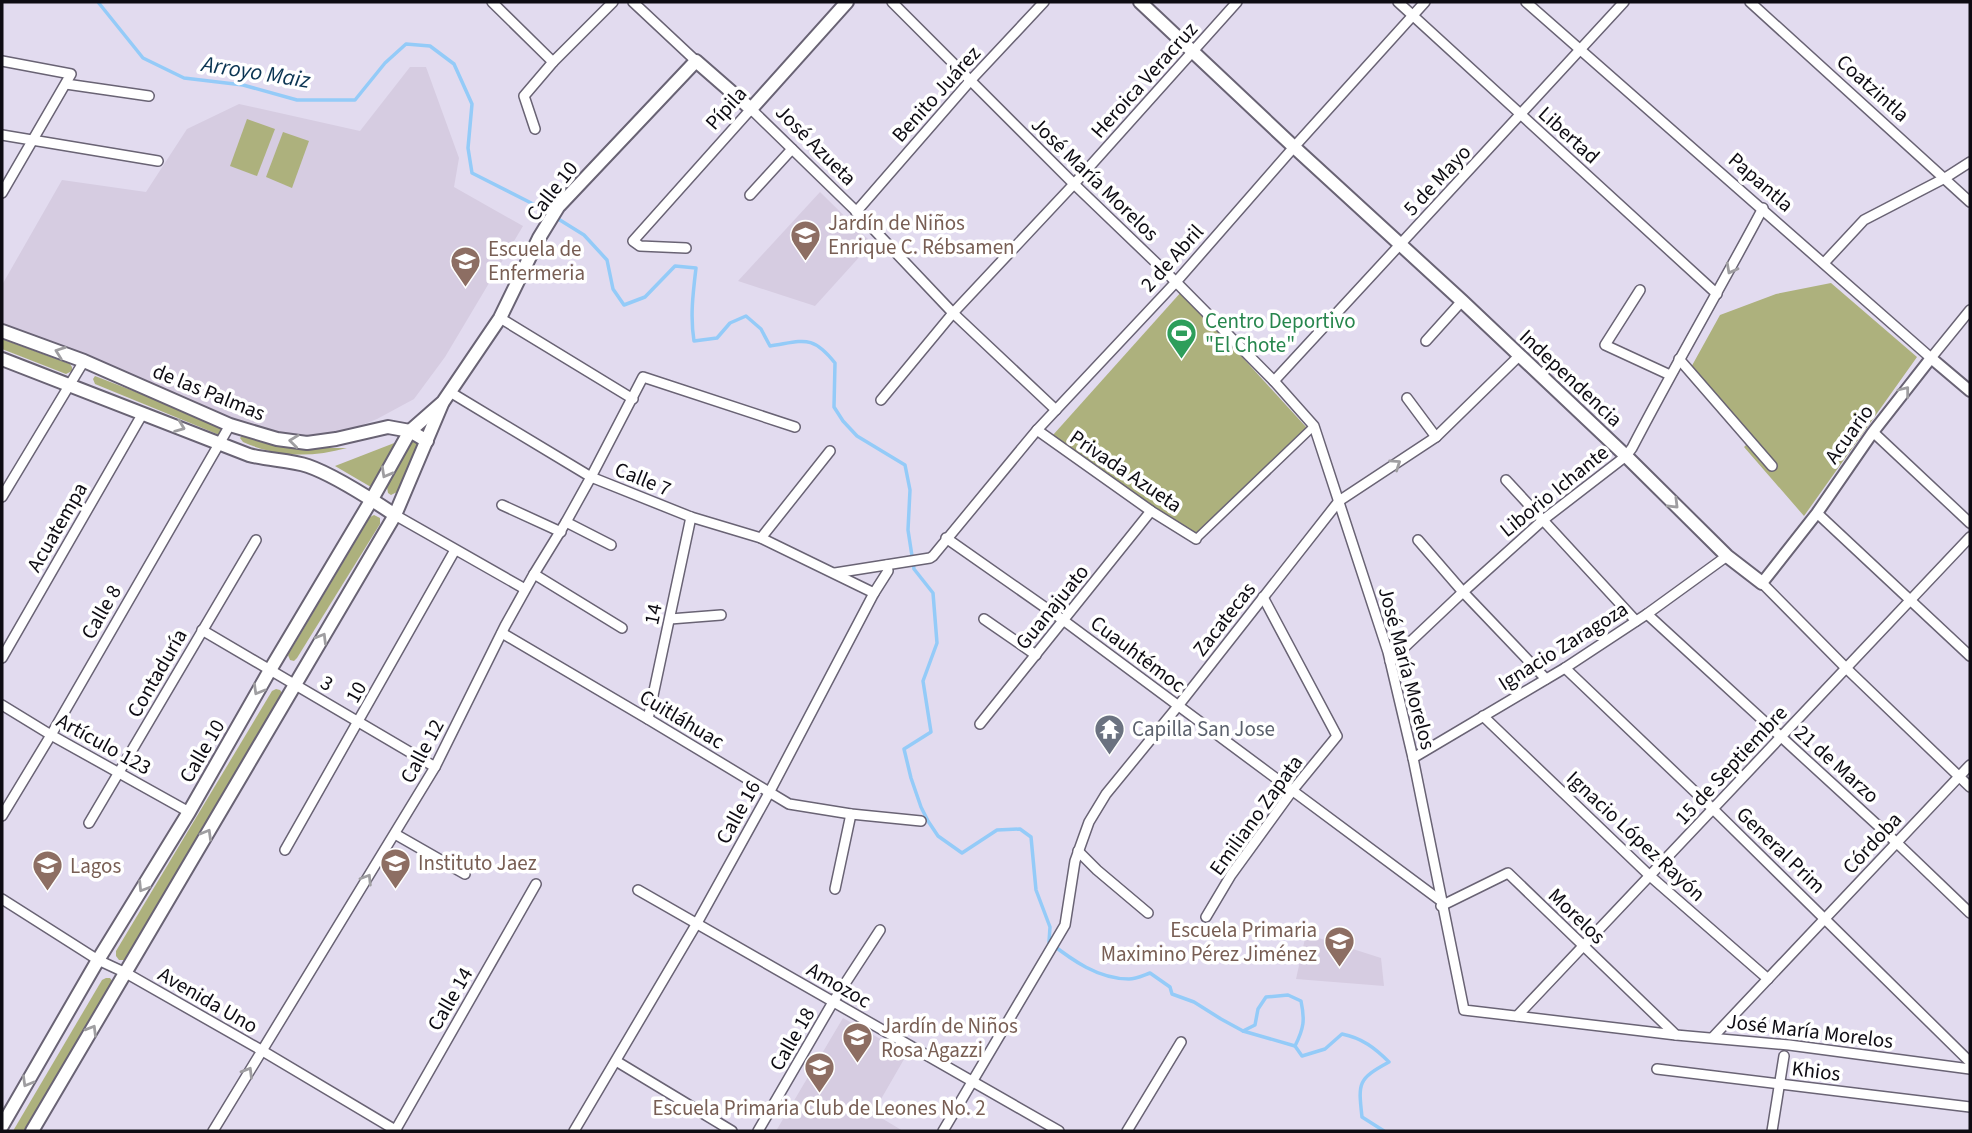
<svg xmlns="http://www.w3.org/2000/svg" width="1972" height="1133" font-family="'Source Sans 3',sans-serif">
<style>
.education{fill:#d6cce1}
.green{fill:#adb17d}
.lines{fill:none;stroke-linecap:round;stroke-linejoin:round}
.stream{stroke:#94cbf8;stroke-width:3.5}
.pedestrian-casing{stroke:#696374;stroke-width:10}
.minor-casing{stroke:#696374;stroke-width:12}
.tertiary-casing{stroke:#696374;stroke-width:14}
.secondary-casing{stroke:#696374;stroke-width:16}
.pedestrian{stroke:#fff;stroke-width:7}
.minor{stroke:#fff;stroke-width:9}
.tertiary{stroke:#fff;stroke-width:10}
.secondary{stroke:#fff;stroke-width:12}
.oneway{stroke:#9f9ea1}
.labels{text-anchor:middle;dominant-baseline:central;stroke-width:7;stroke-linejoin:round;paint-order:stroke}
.street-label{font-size:21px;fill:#0e0c13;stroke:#fff}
.education-label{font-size:21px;fill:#785e54;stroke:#fff;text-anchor:start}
.leisure-label{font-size:21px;fill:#27864d;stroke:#fff;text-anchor:start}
.worship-label{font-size:21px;fill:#5b616d;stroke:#fff;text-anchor:start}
.water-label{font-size:23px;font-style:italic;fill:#0b3553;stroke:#fff}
</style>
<rect width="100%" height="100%" fill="#e2dbef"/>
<g class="education">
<polygon points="410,67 426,67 459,158 454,187 523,226 445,357 414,399 377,419 347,431 326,435 297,436 276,432 251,425 2,326 2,285 62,180 146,192 187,129 239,104 360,131"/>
<polygon points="820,192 872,243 815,306 738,281"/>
<polygon points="1306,934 1381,958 1384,986 1296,979"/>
<polygon points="843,1018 907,1054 873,1113 903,1131 776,1131"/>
</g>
<g class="green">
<polygon points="247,119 275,129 257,176 230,166"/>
<polygon points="283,132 309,141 292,188 266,177"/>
<polygon points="1831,283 1917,357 1804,516 1744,447 1751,440 1689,371 1720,315 1776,294"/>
<polygon points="1182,291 1307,428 1196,536 1053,435"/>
<polygon points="2,339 70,364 72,367 72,371 66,374 2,349"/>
<polygon points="95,376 221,425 224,428 221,434 217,434 95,384 93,379"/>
<polygon points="424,424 427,425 429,433 397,492 391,495 388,493 387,487 419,426"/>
<path d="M243,434L311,448H347C310,458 277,457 243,442L240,438Z"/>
<polygon points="402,440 376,490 335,466"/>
<polygon points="374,515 380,518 380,524 297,658 294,661 290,660 288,655 370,517"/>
<polygon points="276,689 280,690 283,694 127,960 119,960 116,956 116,951 272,691"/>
<polygon points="106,978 110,978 113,982 26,1131 13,1131 102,980"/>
</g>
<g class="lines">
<g class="stream">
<path d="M98,2L143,58L184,78L243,85L297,100H355L385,63L406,44L430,46L454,64L472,104L468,148L472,173L539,207L584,235L607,260L613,289L624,305L645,297L675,266L696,268C693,293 690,317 694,341L717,338L730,323L746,316L761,329L770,346C804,341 812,334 835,363L834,407L843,421L857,436L905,465L910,490L908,530L914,569L933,593L937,643L923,681L931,732L904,749L911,778L921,807L928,821L938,836L962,853L997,830L1020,829L1031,837L1036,890L1050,927L1049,942C1072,960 1098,979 1129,979C1136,979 1144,975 1150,973L1170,987L1172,994L1194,1002L1221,1019L1243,1031L1295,1046L1302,1056L1325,1049L1342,1034C1362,1038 1375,1048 1389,1062C1358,1079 1358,1082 1362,1117L1384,1131"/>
<path d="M1243,1031L1255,1025L1258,1009L1266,997L1288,995L1301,1001C1305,1020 1304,1028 1295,1046"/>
</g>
<defs>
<polyline id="pedestrian" points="1196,539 1314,426"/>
<g id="minor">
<polyline points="492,2 553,62"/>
<polyline points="633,2 696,61"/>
<polyline points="892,2 1074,184 1176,282 1274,381 1314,426 1388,652 1413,758 1464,1010 1676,1035 1789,1045 1970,1069"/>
<polyline points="1398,2 1717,294"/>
<polyline points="1526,2 1931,358 1970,310"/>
<polyline points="1750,2 1970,202"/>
<polyline points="2,61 71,74 2,193"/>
<polyline points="66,84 149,96"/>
<polyline points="535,129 524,96 553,62 613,2"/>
<polyline points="2,135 158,161"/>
<polyline points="750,195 792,149"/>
<polyline points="856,212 970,81 1044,2"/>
<polyline points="686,248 640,246 633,241 751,109 862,217 953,313 1056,410"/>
<polyline points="1824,263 1864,220 1945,178 1970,162"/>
<polyline points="1640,290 1605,345 1670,375"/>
<polyline points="500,318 633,399"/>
<polyline points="1426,341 1462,301"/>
<polyline points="1679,359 1772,466"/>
<polyline points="1274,381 1624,2"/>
<polyline points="450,392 591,477 691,517 761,538 874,593"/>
<polyline points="1407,398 1436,437"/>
<polyline points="881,400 953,313 1074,184 1237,2"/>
<polyline points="1037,430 1151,511 1196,539"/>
<polyline points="1873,432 1970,523"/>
<polyline points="1506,480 1636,621"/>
<polyline points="2,497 84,361"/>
<polyline points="502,505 561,532"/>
<polyline points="1817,513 1970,656"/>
<polyline points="395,515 525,589"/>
<polyline points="566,522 611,545"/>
<polyline points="761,538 830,451"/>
<polyline points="946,538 1063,620 1441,901"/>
<polyline points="1418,540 1463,592 1546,679"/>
<polyline points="835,573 930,558 933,556 1037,430 1176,282 1294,147 1425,2"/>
<polyline points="534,574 622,628"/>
<polyline points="1762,583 1846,668 1970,787"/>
<polyline points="1647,614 1897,843 1970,913"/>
<polyline points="670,619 721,615"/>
<polyline points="984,619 1036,655"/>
<polyline points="202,630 435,767"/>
<polyline points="502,633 648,719 789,804 851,814 921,821"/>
<polyline points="2,658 143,413"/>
<path d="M1390,661L1463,592L1543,520L1626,456L1632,448C1674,367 1720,289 1763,208"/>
<polyline points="1565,668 1713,809 1970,1062"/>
<polyline points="2,705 51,735 189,812"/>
<polyline points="1483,716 1650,876 1768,979"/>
<polyline points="648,719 691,517"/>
<polyline points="980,724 1151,511"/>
<polyline points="1413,758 1565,668 1647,614 1727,556"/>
<polyline points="2,816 51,735 230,425"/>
<polyline points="89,823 256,540"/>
<polyline points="395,834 465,874"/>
<polyline points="285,850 455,550"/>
<polyline points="1078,851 1097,870 1148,913"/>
<polyline points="835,889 851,814"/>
<polyline points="638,890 1059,1131"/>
<polyline points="2,899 98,960 126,973 261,1050 397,1131"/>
<polyline points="1441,906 1508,873 1676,1035"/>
<polyline points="1206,917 1231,875 1292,791 1337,736 1263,597"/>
<polyline points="1517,1016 1970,537"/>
<polyline points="1713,1037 1970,765"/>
<polyline points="616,1061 732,1131"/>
<polyline points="1657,1069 1970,1107"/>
<polyline points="213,1131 435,767 505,626 534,574 566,522 591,477 643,377 795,427"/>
<polyline points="395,1131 536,884"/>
<polyline points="574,1131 697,923 769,793 874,593 888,571 887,565"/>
<polyline points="758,1131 833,1002 880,930"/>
<polyline points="943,1131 1065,925 1075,861 1089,822 1106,794 1178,706 1339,501 1436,437 1519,356"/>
<polyline points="1127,1131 1181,1042"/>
<polyline points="1772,1131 1784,1056"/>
</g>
<polyline id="tertiary" points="1762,583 1817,513 1873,432 1931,358 1970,391"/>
<g id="secondary">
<polyline points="1140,2 1294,147 1462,301 1626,456 1727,556 1762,583"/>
<polyline points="2,331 84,361 230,425 277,439 307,443 336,439 388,427 410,431 427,441"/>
<path d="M2,359L249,455C267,460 291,460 308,466C334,475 371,499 395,515"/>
<polyline points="2,1126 98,960 189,812 270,670 372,499 410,431 443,402 500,318 539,238 558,207 696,61 751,109 847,2"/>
<polyline points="32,1131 395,515 442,404"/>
</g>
</defs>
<use href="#pedestrian" class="pedestrian-casing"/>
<use href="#minor" class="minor-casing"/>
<use href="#tertiary" class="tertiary-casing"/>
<use href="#secondary" class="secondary-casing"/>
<use href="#pedestrian" class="pedestrian"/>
<use href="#minor" class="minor"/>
<use href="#tertiary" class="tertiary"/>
<use href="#secondary" class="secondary"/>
</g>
<defs><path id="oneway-chevron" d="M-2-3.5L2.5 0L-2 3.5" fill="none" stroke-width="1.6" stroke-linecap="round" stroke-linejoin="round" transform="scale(1.75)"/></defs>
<g class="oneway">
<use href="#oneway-chevron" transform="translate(1731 269) rotate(118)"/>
<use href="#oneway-chevron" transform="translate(60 352) rotate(-160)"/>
<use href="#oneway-chevron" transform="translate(1905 391) rotate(-52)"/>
<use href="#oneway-chevron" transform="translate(180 427) rotate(21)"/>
<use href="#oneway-chevron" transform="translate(294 441) rotate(-173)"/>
<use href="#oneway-chevron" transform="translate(1396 464) rotate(-34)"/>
<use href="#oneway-chevron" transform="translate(386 473) rotate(119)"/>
<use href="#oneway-chevron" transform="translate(1674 504) rotate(45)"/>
<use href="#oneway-chevron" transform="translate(322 638) rotate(-59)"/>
<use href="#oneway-chevron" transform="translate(258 690) rotate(120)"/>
<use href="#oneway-chevron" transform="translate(207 834) rotate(-60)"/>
<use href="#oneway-chevron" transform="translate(367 879) rotate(-58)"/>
<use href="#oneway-chevron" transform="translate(143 887) rotate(122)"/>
<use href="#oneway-chevron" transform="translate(92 1030) rotate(-59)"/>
<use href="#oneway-chevron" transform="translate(248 1072) rotate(-59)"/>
<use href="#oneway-chevron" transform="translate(27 1082) rotate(120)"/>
</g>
<defs>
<symbol id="school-pin" viewBox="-11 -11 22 30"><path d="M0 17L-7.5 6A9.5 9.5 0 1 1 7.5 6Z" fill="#8d6e63" stroke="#fff"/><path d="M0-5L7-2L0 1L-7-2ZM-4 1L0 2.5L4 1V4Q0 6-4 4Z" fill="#fff"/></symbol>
<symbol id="university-pin" viewBox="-11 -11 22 30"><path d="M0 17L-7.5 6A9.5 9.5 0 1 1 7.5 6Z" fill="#8d6e63" stroke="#fff"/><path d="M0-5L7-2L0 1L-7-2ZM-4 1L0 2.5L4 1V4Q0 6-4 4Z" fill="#fff"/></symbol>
<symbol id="stadium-pin" viewBox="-11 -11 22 30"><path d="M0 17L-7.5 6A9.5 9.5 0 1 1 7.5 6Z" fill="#2e9e5b" stroke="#fff"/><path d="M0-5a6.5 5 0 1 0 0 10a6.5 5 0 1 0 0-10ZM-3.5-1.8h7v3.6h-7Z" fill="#fff"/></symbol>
<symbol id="temple-pin" viewBox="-11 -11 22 30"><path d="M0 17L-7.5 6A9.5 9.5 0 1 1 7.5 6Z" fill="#6b7280" stroke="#fff"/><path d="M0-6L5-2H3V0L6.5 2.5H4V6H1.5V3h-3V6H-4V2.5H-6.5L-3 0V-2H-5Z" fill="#fff"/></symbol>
</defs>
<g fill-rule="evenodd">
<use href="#school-pin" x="788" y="218" width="35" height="47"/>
<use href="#university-pin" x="448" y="244" width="35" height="47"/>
<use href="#stadium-pin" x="1164" y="316" width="35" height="47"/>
<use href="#temple-pin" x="1092" y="712" width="35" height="47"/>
<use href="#school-pin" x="378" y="846" width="35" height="47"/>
<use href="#school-pin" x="30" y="848" width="35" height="47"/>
<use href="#school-pin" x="1322" y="924" width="35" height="47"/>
<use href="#school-pin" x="840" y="1020" width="35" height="47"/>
<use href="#school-pin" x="802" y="1050" width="35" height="47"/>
</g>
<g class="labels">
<g class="street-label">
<text transform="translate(1144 80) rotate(-48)">Heroica Veracruz</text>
<text transform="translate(1873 88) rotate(42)">Coatzintla</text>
<text transform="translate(936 94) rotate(-48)">Benito Juárez</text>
<text transform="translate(726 108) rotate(-48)">Pípila</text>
<text transform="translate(1569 135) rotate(42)">Libertad</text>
<text transform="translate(816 145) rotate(45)">José Azueta</text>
<text transform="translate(1095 179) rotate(44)">José María Morelos</text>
<text transform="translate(1437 180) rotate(-47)">5 de Mayo</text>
<text transform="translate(1761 182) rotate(41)">Papantla</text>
<text transform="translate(552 191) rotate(-52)">Calle 10</text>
<text transform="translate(1172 258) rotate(-48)">2 de Abril</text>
<text transform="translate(1571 378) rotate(43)">Independencia</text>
<text transform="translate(209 392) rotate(22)">de las Palmas</text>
<text transform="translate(1849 434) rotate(-54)">Acuario</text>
<text transform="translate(1126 471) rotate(34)">Privada Azueta</text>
<text transform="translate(643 479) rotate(22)">Calle 7</text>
<text transform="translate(1554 491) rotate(-39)">Liborio Ichante</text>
<text transform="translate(57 527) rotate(-60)">Acuatempa</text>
<text transform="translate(1052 607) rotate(-51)">Guanajuato</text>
<text transform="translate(101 612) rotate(-60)">Calle 8</text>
<text transform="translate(653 614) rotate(-78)">14</text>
<text transform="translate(1224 619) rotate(-52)">Zacatecas</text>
<text transform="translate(1563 646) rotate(-32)">Ignacio Zaragoza</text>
<text transform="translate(1138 654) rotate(37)">Cuauhtémoc</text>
<text transform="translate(1407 668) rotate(75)">José María Morelos</text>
<text transform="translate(157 673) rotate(-60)">Contaduría</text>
<text transform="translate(327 683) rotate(30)">3</text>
<text transform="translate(356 692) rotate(-61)">10</text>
<text transform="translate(682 719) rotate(31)">Cuitláhuac</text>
<text transform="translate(104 744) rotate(29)">Artículo 123</text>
<text transform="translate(202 751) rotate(-60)">Calle 10</text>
<text transform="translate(422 751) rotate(-62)">Calle 12</text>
<text transform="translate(1837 764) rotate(42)">21 de Marzo</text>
<text transform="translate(1731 765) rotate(-47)">15 de Septiembre</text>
<text transform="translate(738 812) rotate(-61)">Calle 16</text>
<text transform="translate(1256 815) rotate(-54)">Emiliano Zapata</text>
<text transform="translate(1636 836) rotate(43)">Ignacio López Rayón</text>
<text transform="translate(1872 843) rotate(-47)">Córdoba</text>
<text transform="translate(1781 850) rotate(44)">General Prim</text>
<text transform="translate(1577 916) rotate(44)">Morelos</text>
<text transform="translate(839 985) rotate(30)">Amozoc</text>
<text transform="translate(450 999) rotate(-60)">Calle 14</text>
<text transform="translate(208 1000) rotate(30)">Avenida Uno</text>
<text transform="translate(1810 1031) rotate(7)">José María Morelos</text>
<text transform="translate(792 1039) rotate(-60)">Calle 18</text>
<text transform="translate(1816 1071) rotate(7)">Khios</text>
</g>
<g class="education-label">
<text x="828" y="223">Jardín de Niños<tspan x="828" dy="24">Enrique C. Rébsamen</tspan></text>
<text x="488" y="249">Escuela de<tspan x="488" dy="24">Enfermeria</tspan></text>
<text x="418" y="863">Instituto Jaez</text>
<text x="70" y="866">Lagos</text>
<text x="1317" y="930" text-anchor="end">Escuela Primaria<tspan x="1317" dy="24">Maximino Pérez Jiménez</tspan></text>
<text x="881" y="1026">Jardín de Niños<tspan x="881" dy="24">Rosa Agazzi</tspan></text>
<text x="819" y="1108" text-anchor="middle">Escuela Primaria Club de Leones No. 2</text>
</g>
<g class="leisure-label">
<text x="1205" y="321">Centro Deportivo<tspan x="1205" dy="24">"El Chote"</tspan></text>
</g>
<g class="worship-label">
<text x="1132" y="729">Capilla San Jose</text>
</g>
<g class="water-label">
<text transform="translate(256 72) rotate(9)">Arroyo Maiz</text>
</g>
</g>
<rect width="1972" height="1133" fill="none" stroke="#0e0c13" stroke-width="7"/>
</svg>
